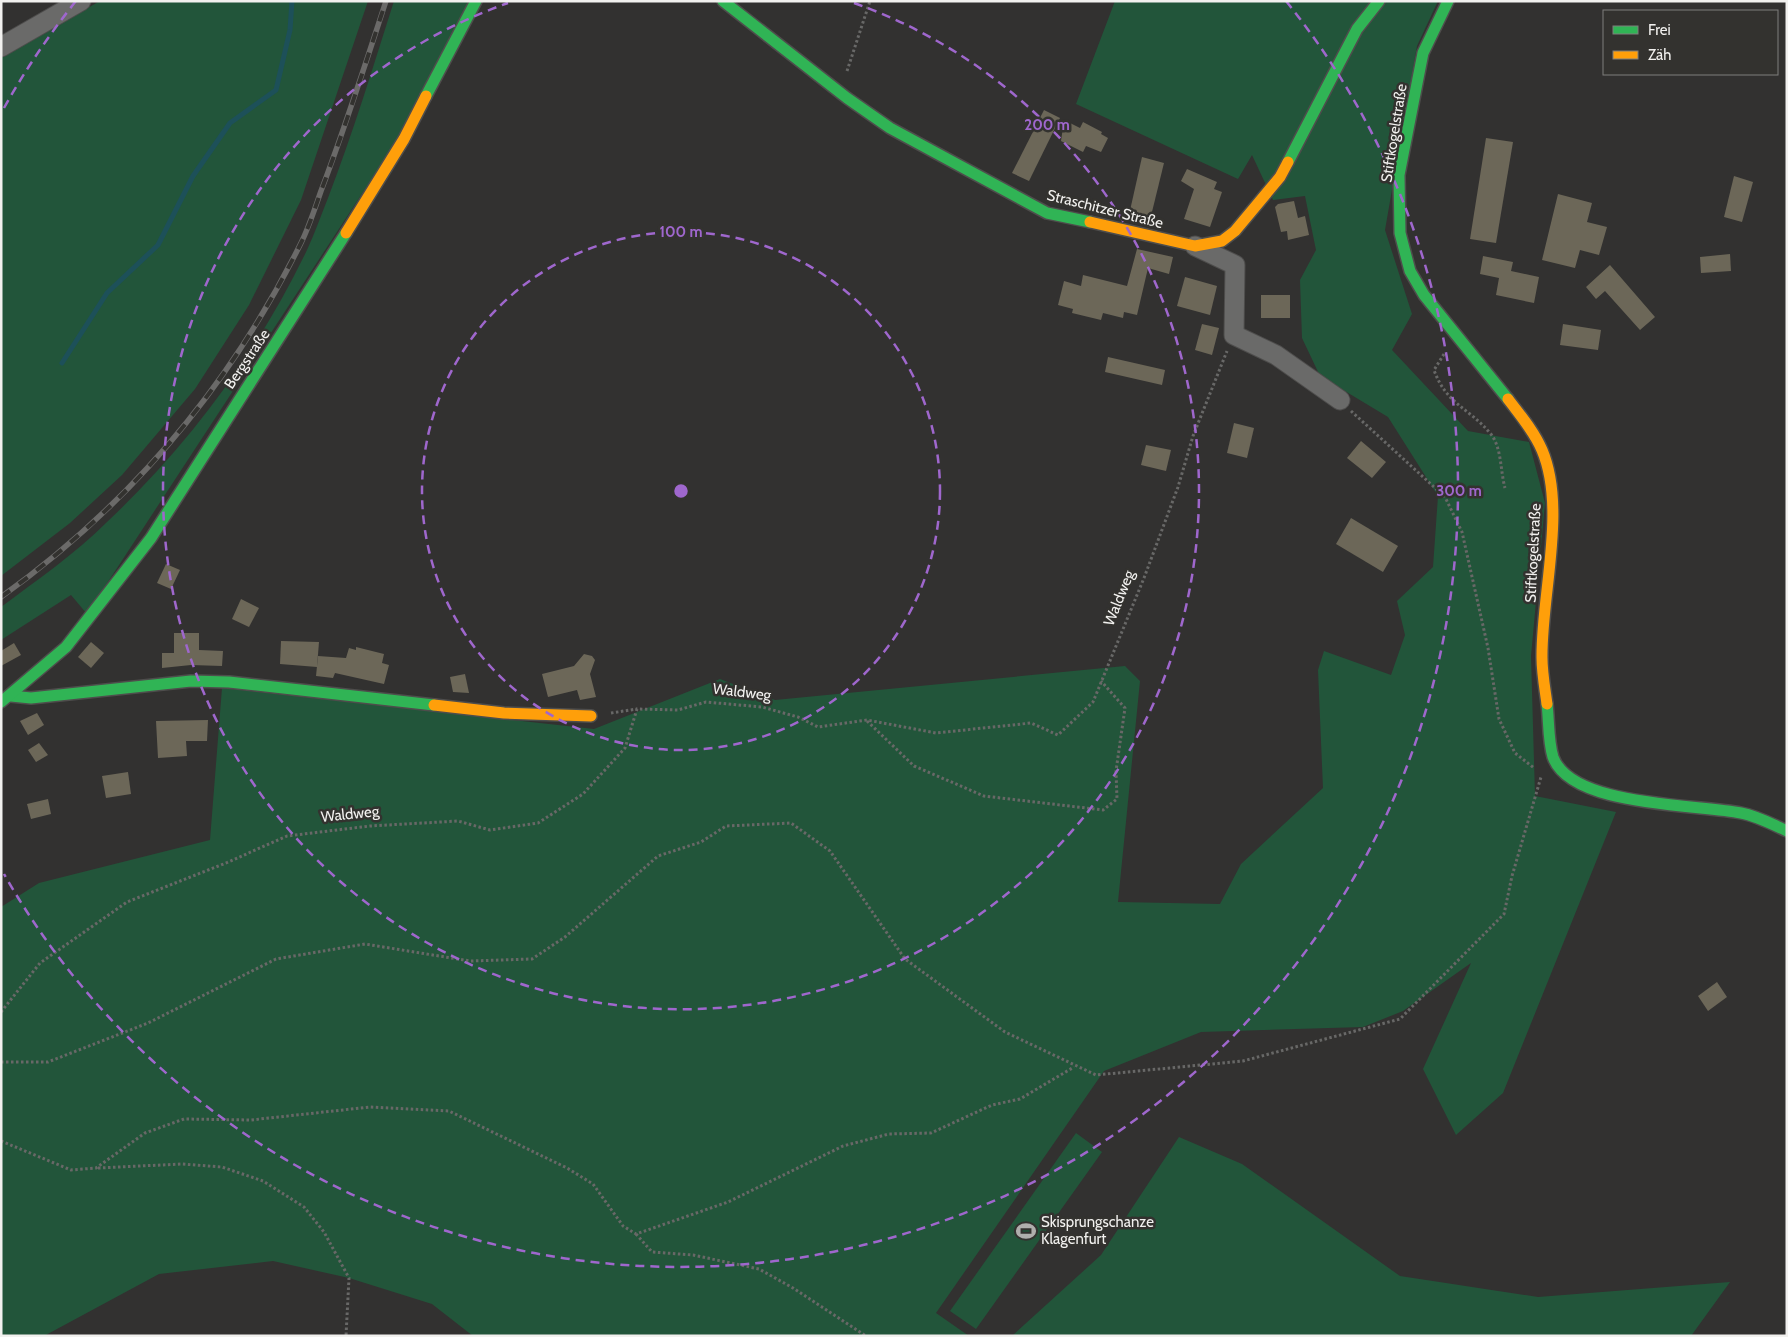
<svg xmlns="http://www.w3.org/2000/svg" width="1788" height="1337" font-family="Cabin,sans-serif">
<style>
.green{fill:#22553a}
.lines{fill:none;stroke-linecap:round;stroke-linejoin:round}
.stream{stroke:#1d5059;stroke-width:5}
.building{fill:#6c6758}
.street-casing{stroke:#4e4d4c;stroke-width:21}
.fast-casing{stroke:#4e4d4c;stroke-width:14}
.slow-casing{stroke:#4e4d4c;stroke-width:14}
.path{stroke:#686867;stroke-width:3;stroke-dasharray:2.5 2.5;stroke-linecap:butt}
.street{stroke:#6a6a69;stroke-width:19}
.fast{stroke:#30b455;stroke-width:11}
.slow{stroke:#ff9f0a;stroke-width:11}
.rail-casing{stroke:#6b6a69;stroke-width:5.5}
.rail{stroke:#33322f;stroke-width:4;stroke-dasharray:11;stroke-linecap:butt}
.ring{fill:none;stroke:#9f67cd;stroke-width:2.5;stroke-dasharray:9 6}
.labels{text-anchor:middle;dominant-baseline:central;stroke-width:5;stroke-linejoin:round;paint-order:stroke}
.street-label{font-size:15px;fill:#f2f1ef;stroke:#33322f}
.poi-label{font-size:15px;fill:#f2f1ef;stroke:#33322f;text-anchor:start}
.centre{fill:#9f67cd;stroke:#33322f;stroke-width:2.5}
.ring-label{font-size:15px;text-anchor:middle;font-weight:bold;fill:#9f67cd;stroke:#33322f;stroke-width:5;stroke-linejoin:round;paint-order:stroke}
</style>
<rect width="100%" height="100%" fill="#323130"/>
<g class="green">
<polygon points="100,1 368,1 301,200 249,305 195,389 122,475 70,523 1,576 1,57"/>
<path d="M394,1H469L403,131L87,614L71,595L1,640V607C37,580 75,554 107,522C189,445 258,352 307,250C315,233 321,215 328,198C353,133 373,67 394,1Z"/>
<polygon points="1115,1 1438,1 1417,46 1385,230 1412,314 1392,350 1468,431 1529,442 1545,503 1531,656 1535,796 1616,812 1503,1093 1456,1135 1423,1069 1471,963 1403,1011 1363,1027 1201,1032 1104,1071 936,1313 969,1336 473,1336 432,1304 349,1278 273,1261 159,1274 44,1336 1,1336 1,907 39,883 210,840 222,688 594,729 720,679 775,700 1125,666 1140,681 1118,902 1220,904 1241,864 1323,788 1318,670 1324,651 1391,675 1405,635 1397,601 1433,567 1438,496 1388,417 1320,376 1302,338 1300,280 1316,250 1305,196 1273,200 1252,155 1238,179 1076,104"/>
<polygon points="1076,1133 1102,1152 976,1329 950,1311"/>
<polygon points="1179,1137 1242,1164 1400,1276 1538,1297 1730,1282 1691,1336 1012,1336 1101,1255"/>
</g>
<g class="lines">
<polyline class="stream" points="62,363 107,293 158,245 193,176 230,123 276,90 290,30 292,1"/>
</g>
<g class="building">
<polygon points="1044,110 1060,118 1029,181 1012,173"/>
<polygon points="1064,120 1080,128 1083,122 1102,132 1101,134 1108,138 1101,152 1086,146 1083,152 1061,141"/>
<polygon points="1486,138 1513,142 1496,243 1470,239"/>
<polygon points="1142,157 1164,163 1150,220 1129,215"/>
<polygon points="1187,169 1217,182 1214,189 1222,192 1210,227 1184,219 1194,189 1181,181"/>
<polygon points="1734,176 1753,182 1742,222 1724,217"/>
<polygon points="1558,194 1592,203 1587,222 1607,227 1599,255 1580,250 1575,268 1542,260"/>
<polygon points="1294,201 1298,218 1305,216 1309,235 1288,240 1287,231 1281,232 1275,207 1278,204"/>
<polygon points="1137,249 1173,257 1169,274 1148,268 1137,315 1124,312 1123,318 1103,313 1101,320 1072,313 1073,309 1058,305 1064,281 1081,286 1083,275 1127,286"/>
<polygon points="1730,254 1731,271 1701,273 1700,257"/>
<polygon points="1483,256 1513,262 1511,271 1539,277 1534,303 1496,295 1499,278 1480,274"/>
<polygon points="1610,265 1655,317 1640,330 1605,291 1596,299 1586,287"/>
<polygon points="1185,277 1217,286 1210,315 1177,306"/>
<rect x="1261" y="295" width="29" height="23"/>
<polygon points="1202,324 1219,328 1212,355 1195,350"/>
<polygon points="1563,324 1601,330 1598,350 1560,345"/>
<polygon points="1108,357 1165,370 1162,385 1105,372"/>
<polygon points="1234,423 1254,428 1247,458 1227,453"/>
<polygon points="1361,441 1386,462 1372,478 1347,458"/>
<polygon points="1146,445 1171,450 1166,471 1141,465"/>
<polygon points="1351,518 1398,546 1383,572 1336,544"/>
<polygon points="166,564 180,570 171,589 157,583"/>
<polygon points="241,599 259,608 249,627 232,619"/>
<polygon points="174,633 199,633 199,650 223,651 222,666 191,665 162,668 162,653 174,653"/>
<polygon points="281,641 319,642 317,667 280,664"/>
<polygon points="91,642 104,653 91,668 78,657"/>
<polygon points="14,643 21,655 1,666 1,651"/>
<polygon points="356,647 384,654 382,663 389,665 384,684 335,673 333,678 316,676 318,656 346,658 349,648 356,650"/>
<polygon points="584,654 592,656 595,660 590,674 596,697 580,700 577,690 548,697 542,674 574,666"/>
<polygon points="465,674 469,693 453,692 450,677"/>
<polygon points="37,713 44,725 28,735 20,721"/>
<polygon points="208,720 207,741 186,741 187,756 158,758 156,721"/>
<polygon points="39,743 48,755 36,762 28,750"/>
<polygon points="128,772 131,794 106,798 102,776"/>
<polygon points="48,799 51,814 31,819 27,804"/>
<polygon points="1717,982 1727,997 1708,1011 1698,996"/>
</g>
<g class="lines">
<defs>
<g id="street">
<polyline points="1,47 81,1"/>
<polyline points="1195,246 1235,265 1234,335 1276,355 1340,400"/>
</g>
<g id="fast">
<polyline points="723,1 847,98 890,128 1047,213 1090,222"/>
<polyline points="1448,1 1423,53 1399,175 1400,233 1410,271 1424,295 1508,399"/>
<polyline points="426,96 476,1"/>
<polyline points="1288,162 1357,29 1379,1"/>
<polyline points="11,696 31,698 191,681 229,682 434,705"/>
<polyline points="1,702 66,647 151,538 346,233"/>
<path d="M1547,704C1549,720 1548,741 1553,757C1571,807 1696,804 1741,813C1757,816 1772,824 1787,831"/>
</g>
<g id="slow">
<polyline points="1090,222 1195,246 1222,241 1235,231 1280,177 1288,162"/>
<polyline points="346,233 404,139 426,96"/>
<path d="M1508,399C1520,415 1534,431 1542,450C1567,509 1541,595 1542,658C1542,673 1545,689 1547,704"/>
<polyline points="434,705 504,713 591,716"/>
</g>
</defs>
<use href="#street" class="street-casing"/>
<use href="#fast" class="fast-casing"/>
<use href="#slow" class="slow-casing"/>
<g class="path">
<polyline points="847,71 870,1"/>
<path d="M1444,354L1434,370C1446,404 1469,408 1490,433C1502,447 1500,470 1505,488"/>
<polyline points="1351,411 1445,497 1462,532 1488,648 1499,719 1515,753 1534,768"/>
<polyline points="611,713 637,709"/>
<polyline points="867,721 914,766 984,796 1103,810 1117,799 1116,771 1125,708 1101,681"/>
<polyline points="1,1012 40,963 127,902 226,863 287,836 370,826 458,821 490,830 538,823 583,794 625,748 637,709 678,710 706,702 762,707 798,717 818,727 867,720 936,733 1031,723 1058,735 1093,702 1144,578 1178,487 1193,436 1227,351"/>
<polyline points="1,1062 48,1062 148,1023 276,959 365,944 470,961 532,959 565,937 658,856 701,842 726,826 791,823 830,851 905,959 1005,1032 1096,1075 1243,1061 1400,1019 1504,914 1512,876 1541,777"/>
<polyline points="1,1141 71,1170 96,1168 145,1133 184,1119 251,1120 370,1107 449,1111 567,1168 593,1184 623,1226 636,1234 728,1202 843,1146 889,1134 931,1133 992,1105 1020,1099 1074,1067"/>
<polyline points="98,1168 182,1164 222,1167 263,1181 304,1207 324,1232 349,1278 346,1336"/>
<polyline points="636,1234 652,1252 693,1255 759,1269 793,1288 866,1336"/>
</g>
<use href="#street" class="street"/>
<use href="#fast" class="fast"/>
<use href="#slow" class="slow"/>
<defs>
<path id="rail" d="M1,597C131,504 230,386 301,243C309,227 315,208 321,191C345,128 365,65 386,1"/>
</defs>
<use href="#rail" class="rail-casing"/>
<use href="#rail" class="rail"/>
</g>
<g class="ring">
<circle cx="681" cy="491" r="259"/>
<path d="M854 3A518 518 0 1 1 508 3"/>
<path d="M4 108A778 778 0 0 1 76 1M1286 1A778 778 0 1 1 4 874"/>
</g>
<defs>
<symbol id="stadium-bare" viewBox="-9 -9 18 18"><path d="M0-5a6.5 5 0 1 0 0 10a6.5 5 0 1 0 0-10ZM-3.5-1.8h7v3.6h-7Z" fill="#afaeac" stroke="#33322f" stroke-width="2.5" paint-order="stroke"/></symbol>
</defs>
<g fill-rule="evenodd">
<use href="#stadium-bare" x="1012" y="1217" width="28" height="28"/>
</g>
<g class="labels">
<g class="street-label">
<text transform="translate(1394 133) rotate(-81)">Stiftkogelstraße</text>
<text transform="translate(1105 209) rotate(14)">Straschitzer Straße</text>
<text transform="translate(247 359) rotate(-56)">Bergstraße</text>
<text transform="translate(1533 553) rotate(-87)">Stiftkogelstraße</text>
<text transform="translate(1119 598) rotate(-68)">Waldweg</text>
<text transform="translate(742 692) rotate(7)">Waldweg</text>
<text transform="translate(350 814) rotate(-6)">Waldweg</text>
</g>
<g class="poi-label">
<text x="1041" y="1222">Skisprungschanze<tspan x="1041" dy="17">Klagenfurt</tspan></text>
</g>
</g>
<circle cx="681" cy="491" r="8" class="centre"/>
<g class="ring-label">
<text x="1047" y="130">200 m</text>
<text x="681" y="237">100 m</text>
<text x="1459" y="496">300 m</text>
</g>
<rect width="1788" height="1337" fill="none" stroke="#f2f1ef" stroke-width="5"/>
<rect x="1603" y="10" width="175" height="65" fill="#33322f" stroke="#7f7e7c"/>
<rect x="1613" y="26" width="25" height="8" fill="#30b455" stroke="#7f7e7c"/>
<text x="1648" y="35" font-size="15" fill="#f2f1ef">Frei</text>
<rect x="1613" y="51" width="25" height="8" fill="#ff9f0a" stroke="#7f7e7c"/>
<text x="1648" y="60" font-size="15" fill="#f2f1ef">Zäh</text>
</svg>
